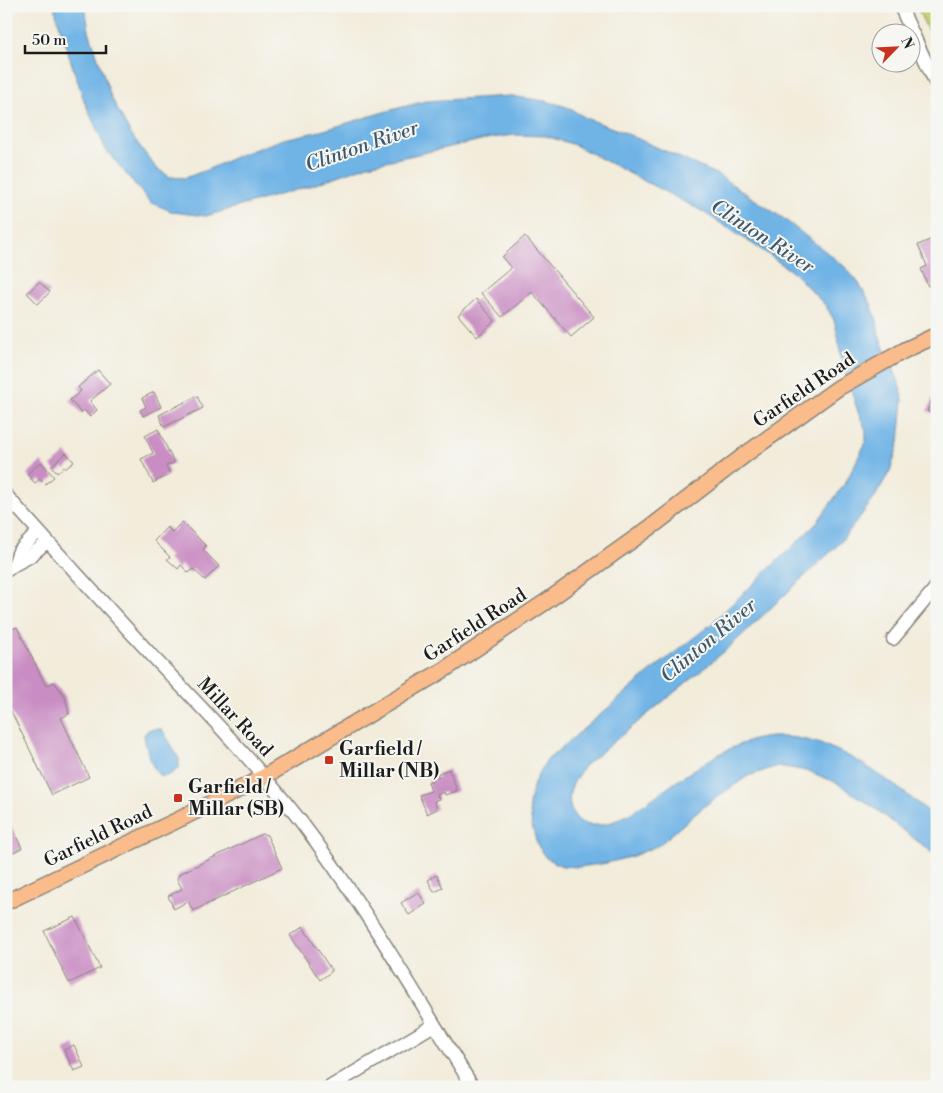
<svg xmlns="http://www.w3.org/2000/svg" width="943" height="1093" font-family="'Libre Bodoni',serif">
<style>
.green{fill:#c6d374;stroke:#717848}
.water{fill:#70b4e6;stroke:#466881}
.building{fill:#c98dc3}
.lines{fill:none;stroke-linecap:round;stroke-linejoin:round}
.minor-casing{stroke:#87847c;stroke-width:15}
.major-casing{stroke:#87847c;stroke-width:18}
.minor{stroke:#fff;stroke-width:12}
.major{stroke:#fabc8b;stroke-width:15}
.poi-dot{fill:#c8321e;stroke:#f6f6f2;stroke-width:2}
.labels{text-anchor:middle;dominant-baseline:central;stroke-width:4;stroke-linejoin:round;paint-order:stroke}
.street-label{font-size:19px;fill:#1c1c1c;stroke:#f6f6f2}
.poi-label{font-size:19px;font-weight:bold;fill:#1c1c1c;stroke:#f6f6f2;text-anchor:start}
.water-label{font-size:20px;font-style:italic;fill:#3e596d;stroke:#f6f6f2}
</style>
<rect width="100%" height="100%" fill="#f6f6f2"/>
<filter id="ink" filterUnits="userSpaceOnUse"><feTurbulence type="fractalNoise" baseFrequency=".02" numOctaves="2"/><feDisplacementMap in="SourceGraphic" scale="10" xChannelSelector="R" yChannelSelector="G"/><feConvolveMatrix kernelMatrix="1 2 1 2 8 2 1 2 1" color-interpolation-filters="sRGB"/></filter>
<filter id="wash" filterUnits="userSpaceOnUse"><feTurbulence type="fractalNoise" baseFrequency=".0096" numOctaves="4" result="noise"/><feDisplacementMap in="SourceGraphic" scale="20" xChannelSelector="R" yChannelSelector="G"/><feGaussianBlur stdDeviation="1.12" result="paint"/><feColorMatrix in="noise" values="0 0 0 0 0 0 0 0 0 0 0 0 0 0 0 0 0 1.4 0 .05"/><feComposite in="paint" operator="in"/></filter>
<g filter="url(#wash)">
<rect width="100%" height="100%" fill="#f2ecdb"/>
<polygon class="green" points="916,6 937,6 937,49"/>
<g class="water">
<path d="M54,6H85L89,31L111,97L130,133L156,168L170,177L185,178L209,169L242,154L284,139L321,131L384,112L426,101L510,96L546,101L567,107L586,118L623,132L718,175L784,219L844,266L858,282L871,304L877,321L879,336L898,380L903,399L899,443L890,471L873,500L839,544L725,651L584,766C580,773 573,781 571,789C565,805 575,825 592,825C619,826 642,805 663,791C690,772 729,743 763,738C828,728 889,781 937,818V856L873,807L837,783L808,771L778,766L748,776L707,804L659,845L633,856L607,863L579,867L562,866L546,858L537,844L532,826L529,804L534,783L546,761L656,667L709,626L815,525L846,482L866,442V430L858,412L841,358L838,335L834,320L826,306L795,274L765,252L702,211L575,145L546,136L514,135L486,139L368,165L313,185L206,216L173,212L150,202L106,150L85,103L64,41Z"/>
<path d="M156,729H162L179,759V768C175,771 168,778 161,776C152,772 145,744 144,735L148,730Z"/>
</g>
<g id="blocks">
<g class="building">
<polygon points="525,236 594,317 571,337 532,292 502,317 481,293 511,268 502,257"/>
<polygon points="937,237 937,289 933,290 931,285 928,286 921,269 927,266 918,245"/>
<polygon points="39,282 50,292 38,304 27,293"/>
<polygon points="476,299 495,321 477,337 458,315"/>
<polygon points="98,370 110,384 90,401 97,410 90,417 84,410 81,413 70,400 81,391 78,387"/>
<polygon points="154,392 161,407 143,416 140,410 146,407 142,398"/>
<polygon points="197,396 203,408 164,427 159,415"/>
<polygon points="934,396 937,397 937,415 927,411"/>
<polygon points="158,429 174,463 166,466 170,474 153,483 141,459 153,453 145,436"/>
<polygon points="66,453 74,462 65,469 64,467 57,473 51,466"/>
<polygon points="41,462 54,477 45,484 40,479 35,483 27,474"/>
<polygon points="182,522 206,546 203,550 219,566 205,580 193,569 189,573 181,565 178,569 167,559 170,557 154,541 167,527 172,532"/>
<polygon points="17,627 46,686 54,682 65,696 69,714 61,718 89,777 52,795 6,701 6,632"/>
<polygon points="449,769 457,791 445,795 444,792 437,795 439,799 434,801 437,809 427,814 419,795 431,791 428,782 439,777 437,774"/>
<polygon points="6,816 22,848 6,856"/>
<polygon points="262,834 267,835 282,868 193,911 188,901 174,909 168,896 182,889 177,879 179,874"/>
<polygon points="437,875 443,888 434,892 428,880"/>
<polygon points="418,892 426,904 409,915 401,903"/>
<polygon points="75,917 100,968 69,983 44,931"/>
<polygon points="303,927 332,971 320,980 290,935"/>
<polygon points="74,1045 84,1067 74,1071 64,1050"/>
</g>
</g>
</g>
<g filter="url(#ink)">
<use href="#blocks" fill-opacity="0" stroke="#87847c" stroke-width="1"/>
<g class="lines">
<defs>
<g id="minor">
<polyline points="900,6 937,86"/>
<path d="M6,495C56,551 106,606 157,661C206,712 255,763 299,819C364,904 416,996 473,1087"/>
<polyline points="14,565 19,551 38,532"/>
<polyline points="6,571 14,565 29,557 47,542"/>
<polyline points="893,639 937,586"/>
<polyline points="330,1087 434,1025"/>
</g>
<polyline id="major" points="6,902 182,818 264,777 445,669 547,601 655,524 746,454 838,388 905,350 937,335"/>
</defs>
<use href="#minor" class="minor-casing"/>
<use href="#major" class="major-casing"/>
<use href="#minor" class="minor"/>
<use href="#major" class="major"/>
</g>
</g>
<g class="poi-dot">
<rect x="324" y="755" width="10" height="10" rx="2.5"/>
<rect x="173" y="793" width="10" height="10" rx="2.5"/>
</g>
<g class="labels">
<g class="street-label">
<text transform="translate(804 390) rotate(-34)">Garfield Road</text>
<text transform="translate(475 625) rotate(-33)">Garfield Road</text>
<text transform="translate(235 717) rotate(47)">Millar Road</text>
<text transform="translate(98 836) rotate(-26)">Garfield Road</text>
</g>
<g class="poi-label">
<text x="339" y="749">Garfield /<tspan x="339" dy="22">Millar (NB)</tspan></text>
<text x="188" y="787">Garfield /<tspan x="188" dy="22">Millar (SB)</tspan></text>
</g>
<g class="water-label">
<text transform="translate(362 147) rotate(-19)">Clinton River</text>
<text transform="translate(762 237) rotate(33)">Clinton River</text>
<text transform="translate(709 641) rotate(-40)">Clinton River</text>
</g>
</g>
<rect width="943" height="1093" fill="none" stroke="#f6f6f2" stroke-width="25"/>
<g transform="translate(896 48) rotate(66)"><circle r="24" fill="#f6f6f2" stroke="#9f9f9c"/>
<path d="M0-4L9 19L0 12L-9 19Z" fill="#c8321e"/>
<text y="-8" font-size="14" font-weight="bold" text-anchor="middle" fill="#1c1c1c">N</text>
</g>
<path d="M25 45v8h81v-8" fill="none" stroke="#1c1c1c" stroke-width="2.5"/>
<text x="32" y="45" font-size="15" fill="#1c1c1c" stroke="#f6f6f2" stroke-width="4" paint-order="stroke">50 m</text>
</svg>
